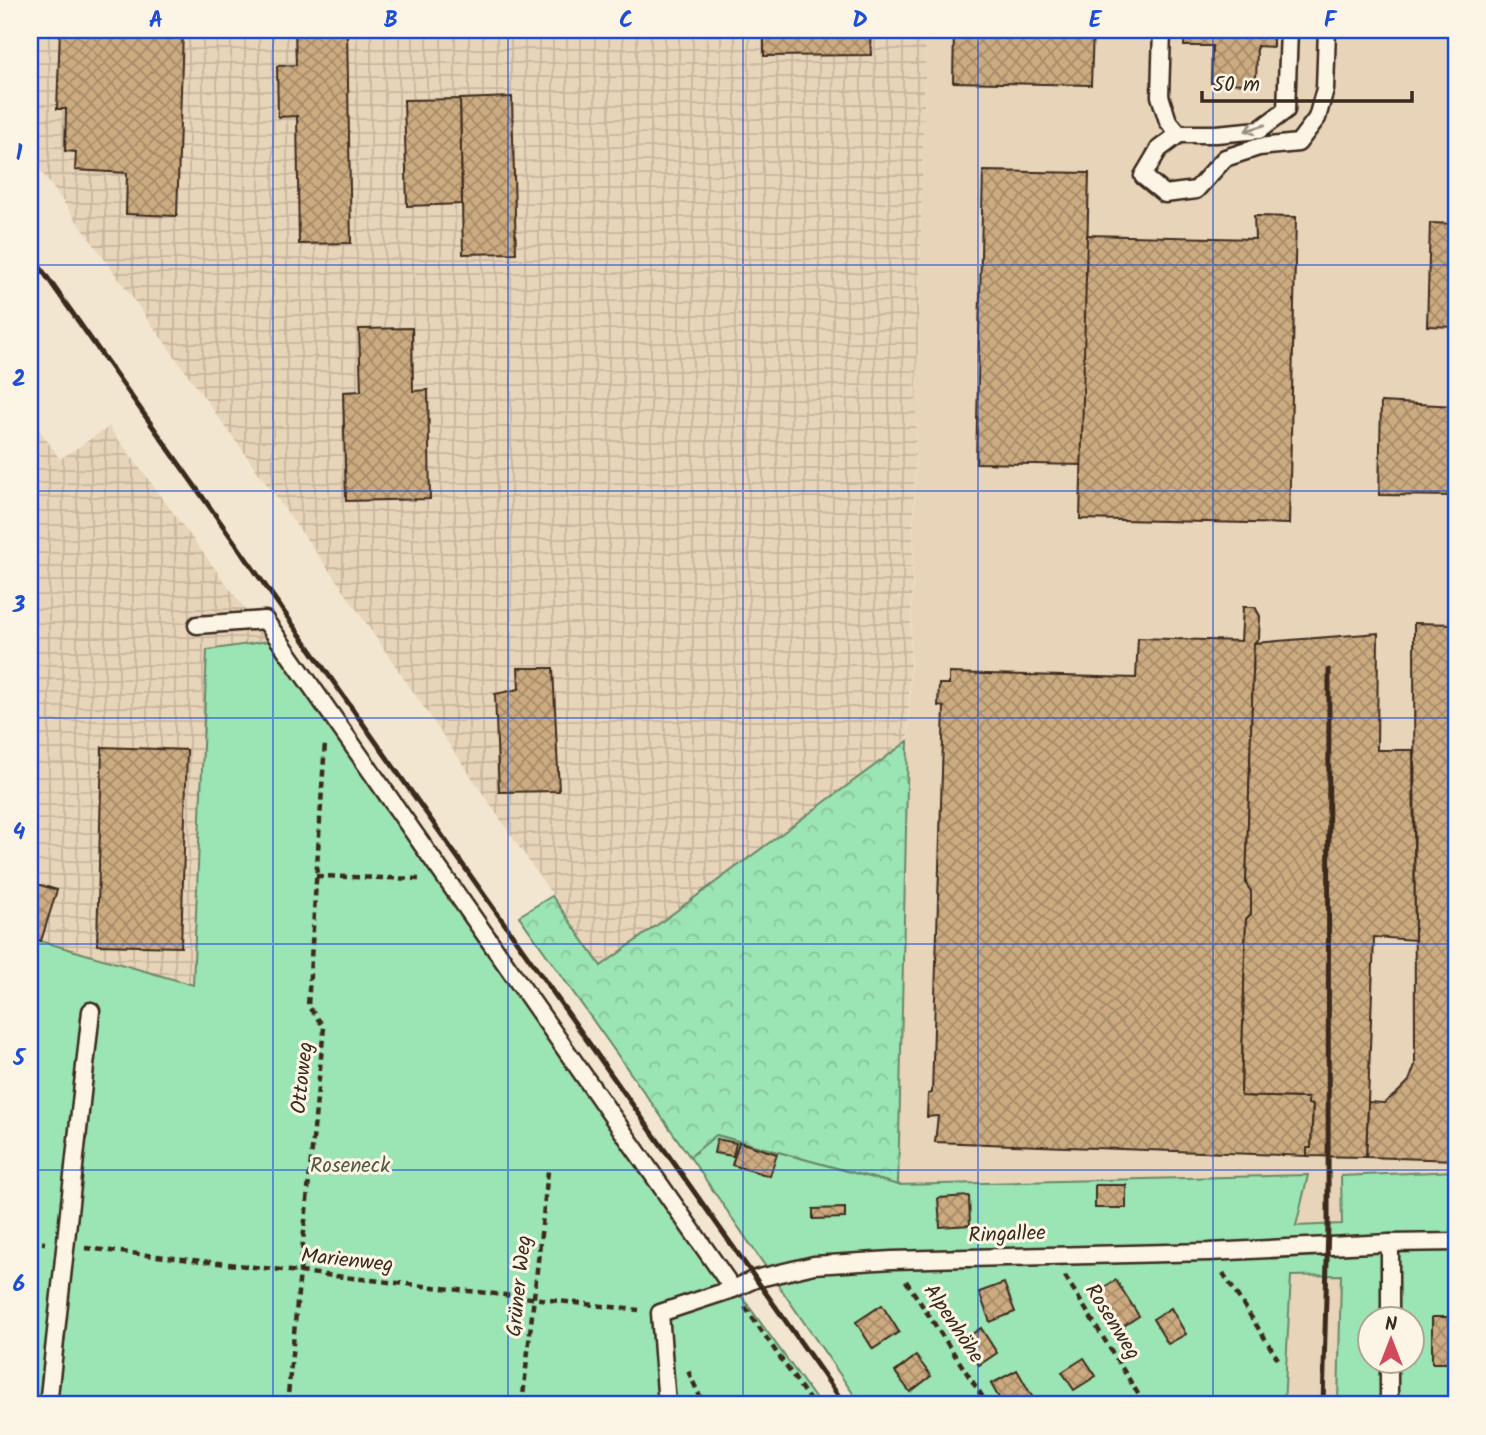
<svg xmlns="http://www.w3.org/2000/svg" width="1486" height="1435" font-family="Kalam,sans-serif">
<style>
.built{fill:#e7d4b9}
.industrial{fill:url(#industrial-grid)}
.forest{fill:url(#forest-crowns);stroke:#6b8768;stroke-width:2}
.garden{fill:#9be4b3;stroke:#6b8768;stroke-width:2;fill-rule:evenodd}
.building{fill:url(#building-cross-hatch);stroke:#3b2a1e;stroke-width:2}
.lines{fill:none;stroke-linecap:round;stroke-linejoin:round}
.service-casing{stroke:#3b2a1e;stroke-width:21}
.path{stroke:#3b2a1e;stroke-width:4.5;stroke-dasharray:7 5;stroke-linecap:butt}
.service{stroke:#fcf5e5;stroke-width:16}
.rail{stroke:#3b2a1e;stroke-width:5}
.oneway{stroke:#9c9082}
.grid{fill:none;stroke:#1d4ed8;stroke-width:2;stroke-opacity:0.55}
.labels{text-anchor:middle;dominant-baseline:central;stroke-width:6;stroke-linejoin:round;paint-order:stroke}
.street-label{font-size:21px;fill:#3b2a1e;stroke:#fcf5e5}
.park-label{font-size:21px;fill:#535843;stroke:#fcf5e5}
.neatline{fill:none;stroke:#1d4ed8;stroke-width:2.5}
.grid-label{font-size:23px;text-anchor:middle;font-weight:bold;fill:#1d4ed8}
</style>
<defs>
<pattern id="industrial-grid" width="8" height="8" patternUnits="userSpaceOnUse" patternTransform="scale(1.75)"><rect width="8" height="8" fill="#e7d4b9"/><path d="M0 4h8M4 0v8" fill="none" stroke="#c7b69f"/></pattern>
<pattern id="forest-crowns" width="20" height="18" patternUnits="userSpaceOnUse" patternTransform="scale(1.75)"><rect width="20" height="18" fill="#9be4b3"/><path d="M2 6a3 3 0 1 1 6 0M12 15a3 3 0 1 1 6 0" fill="none" stroke="#86c49a"/></pattern>
<pattern id="building-cross-hatch" width="8" height="8" patternUnits="userSpaceOnUse" patternTransform="scale(1.75)"><rect width="8" height="8" fill="#ccab80"/><path d="M0 0l8 8M0 8l8-8" fill="none" stroke="#a78b68"/></pattern>
</defs>
<rect width="100%" height="100%" fill="#f2e6d1"/>
<filter id="ink" filterUnits="userSpaceOnUse"><feTurbulence type="fractalNoise" baseFrequency=".0143" numOctaves="2"/><feDisplacementMap in="SourceGraphic" scale="14" xChannelSelector="R" yChannelSelector="G"/><feConvolveMatrix kernelMatrix="1 2 1 2 8 2 1 2 1" color-interpolation-filters="sRGB"/></filter>
<g filter="url(#ink)">
<g class="built">
<polygon points="926,30 1456,30 1456,1171 1341,1176 1342,1224 1295,1226 1308,1175 898,1185"/>
<polygon points="1341,1275 1338,1405 1284,1405 1291,1276"/>
</g>
<g class="industrial">
<polygon points="30,30 926,30 908,741 601,966 344,591 30,156"/>
<polygon points="30,417 60,459 109,427 269,641 207,651 193,985 30,938"/>
</g>
<polygon class="forest" points="908,741 898,1185 717,1135 690,1157 519,916 552,896 601,966"/>
<g class="garden">
<polygon points="269,641 820,1405 30,1405 30,938 193,985 207,650"/>
<path d="M716,1135L898,1185L1308,1175L1296,1226L1342,1224L1341,1176L1456,1171V1405H1338L1341,1275L1291,1276L1284,1405H861L690,1157ZM1370,1320H1412V1362H1370Z"/>
</g>
<g class="building">
<polygon points="60,30 183,30 177,216 126,214 127,173 75,170 76,152 65,151 66,109 57,109"/>
<polygon points="295,30 347,30 351,243 299,244 297,116 278,117 277,66 296,65"/>
<polygon points="764,30 791,30 791,34 870,33 871,55 764,56"/>
<polygon points="791,30 870,30 870,33 791,34"/>
<polygon points="954,30 1093,30 1091,85 953,82"/>
<polygon points="1185,30 1273,30 1273,47 1257,46 1256,84 1211,83 1212,46 1184,46"/>
<polygon points="512,97 516,253 463,254 460,99"/>
<polygon points="460,99 462,204 407,206 404,100"/>
<polygon points="983,171 1089,173 1082,465 976,463"/>
<polygon points="1254,216 1296,217 1289,524 1080,519 1087,235 1255,239"/>
<polygon points="1430,223 1456,224 1456,327 1427,326"/>
<polygon points="412,328 413,391 428,390 430,499 346,501 343,392 361,391 359,329"/>
<polygon points="1381,402 1456,406 1456,496 1379,495"/>
<polygon points="1243,607 1255,607 1260,616 1259,638 1254,643 1246,884 1251,891 1251,914 1246,919 1241,1096 1308,1098 1308,1104 1313,1105 1311,1148 1307,1148 1307,1156 935,1142 938,1116 927,1117 928,1094 932,1093 944,707 938,706 939,684 949,684 949,673 1136,678 1138,638 1241,641"/>
<polygon points="1414,623 1456,624 1456,1160 1366,1157 1368,1102 1384,1103 1397,1093 1409,1081 1415,1065"/>
<polygon points="1378,633 1377,750 1413,750 1415,940 1374,937 1366,1157 1307,1156 1307,1148 1311,1148 1313,1105 1308,1104 1308,1098 1241,1096 1246,919 1251,914 1251,891 1246,884 1254,643"/>
<polygon points="518,668 553,668 559,791 499,792 495,694 519,689"/>
<polygon points="102,747 187,750 181,947 97,945"/>
<polygon points="30,882 57,890 41,941 30,937"/>
<polygon points="717,1139 736,1143 733,1156 714,1153"/>
<polygon points="739,1142 777,1154 770,1176 732,1165"/>
<rect x="1095" y="1185" width="31" height="23"/>
<polygon points="969,1196 970,1225 940,1227 938,1198"/>
<polygon points="845,1208 845,1218 813,1219 813,1209"/>
<polygon points="1116,1280 1139,1316 1116,1331 1093,1295"/>
<polygon points="1004,1283 1015,1312 990,1322 979,1292"/>
<polygon points="882,1305 899,1332 873,1349 856,1322"/>
<polygon points="1171,1308 1186,1334 1168,1344 1153,1319"/>
<rect x="1432" y="1317" width="24" height="46"/>
<polygon points="981,1328 997,1353 979,1365 963,1340"/>
<polygon points="916,1356 931,1376 910,1392 895,1372"/>
<polygon points="1084,1358 1096,1376 1074,1390 1062,1372"/>
<polygon points="1017,1370 1037,1405 1003,1405 991,1384"/>
</g>
<g class="lines">
<defs>
<g id="service">
<polyline points="1162,30 1160,96 1168,121 1179,134"/>
<polyline points="1289,30 1286,110 1259,130 1216,134 1179,134 1159,149 1143,176 1165,194 1196,190 1225,158 1259,147 1298,143 1317,118 1325,89 1327,30"/>
<polyline points="197,625 265,620 733,1289"/>
<polyline points="1390,1320 1390,1243"/>
<polyline points="48,1405 91,1011"/>
<polyline points="667,1405 660,1313 733,1289 755,1279 814,1265 892,1260 1209,1252 1390,1243 1456,1242"/>
<polyline points="1389,1405 1389,1362"/>
</g>
</defs>
<use href="#service" class="service-casing"/>
<g class="path">
<polyline points="316,876 420,879"/>
<polyline points="30,1242 45,1243"/>
<polyline points="85,1248 639,1310"/>
<polyline points="1223,1273 1278,1359"/>
<polyline points="1065,1276 1145,1405"/>
<polyline points="906,1281 988,1405"/>
<polyline points="745,1307 813,1405"/>
<polyline points="688,1371 704,1405"/>
<polyline points="287,1405 324,1027 308,1006 325,742"/>
<polyline points="522,1405 548,1171"/>
</g>
<use href="#service" class="service"/>
<g class="rail">
<polyline points="30,253 845,1405"/>
<polyline points="1323,1405 1328,1225 1329,670"/>
</g>
</g>
<defs><path id="oneway-shaft" d="M-6 0H5M1.5-3L5.5 0L1.5 3" fill="none" stroke-width="1.6" stroke-linecap="round" stroke-linejoin="round" transform="scale(1.75)"/></defs>
<use class="oneway" href="#oneway-shaft" transform="translate(1255 128) rotate(163)"/>
</g>
<path class="grid" d="M273,30V1405M508,30V1405M743,30V1405M978,30V1405M1213,30V1405M30,265H1456M30,491H1456M30,718H1456M30,944H1456M30,1170H1456"/>
<g class="labels">
<g class="street-label">
<text transform="translate(303 1078) rotate(-84)">Ottoweg</text>
<text transform="translate(1007 1235) rotate(-2)">Ringallee</text>
<text transform="translate(347 1261) rotate(6)">Marienweg</text>
<text transform="translate(520 1286) rotate(-84)">Grüner Weg</text>
<text transform="translate(1112 1322) rotate(58)">Rosenweg</text>
<text transform="translate(953 1324) rotate(56)">Alpenhöhe</text>
</g>
<g class="park-label">
<text x="350" y="1166">Roseneck</text>
</g>
</g>
<rect width="1486" height="1435" fill="none" stroke="#fcf5e5" stroke-width="77"/>
<g transform="translate(1391 1340)"><circle r="33" fill="#fcf5e5" stroke="#afa495" stroke-width="2"/>
<path d="M0-5L12 26L0 18L-12 26Z" fill="#d1495b"/>
<text y="-10" font-size="19" font-weight="bold" text-anchor="middle" fill="#3b2a1e">N</text>
</g>
<path d="M1202 91v10h210v-10" fill="none" stroke="#3b2a1e" stroke-width="3.5"/>
<text x="1213" y="91" font-size="21" fill="#3b2a1e" stroke="#fcf5e5" stroke-width="5" paint-order="stroke">50 m</text>
<rect x="38" y="38" width="1410" height="1358" class="neatline"/>
<g class="grid-label">
<text x="156" y="27">A</text>
<text x="391" y="27">B</text>
<text x="626" y="27">C</text>
<text x="860" y="27">D</text>
<text x="1095" y="27">E</text>
<text x="1330" y="27">F</text>
<text x="19" y="160">1</text>
<text x="19" y="386">2</text>
<text x="19" y="612">3</text>
<text x="19" y="839">4</text>
<text x="19" y="1065">5</text>
<text x="19" y="1291">6</text>
</g>
</svg>
